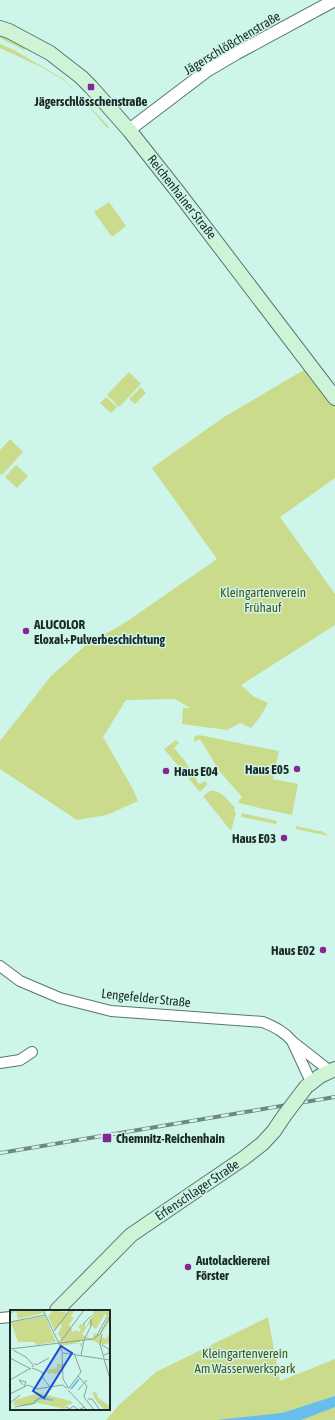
<svg xmlns="http://www.w3.org/2000/svg" width="335" height="1420" font-family="'Asap Condensed',sans-serif">
<style>
.green{fill:#cadb8c}
.water{fill:#67bdeb}
.lines{fill:none;stroke-linecap:round;stroke-linejoin:round}
.minor-casing{stroke:#55786f;stroke-width:12}
.tertiary-casing{stroke:#55786f;stroke-width:14}
.secondary-casing{stroke:#55786f;stroke-width:16}
.minor{stroke:#fff;stroke-width:10}
.tertiary{stroke:#fff;stroke-width:12}
.secondary{stroke:#cef3d6;stroke-width:14}
.rail-casing{stroke:#6e8981;stroke-width:4}
.rail{stroke:#cef5ea;stroke-width:2.5;stroke-dasharray:8;stroke-linecap:butt}
.secondary-bridge-casing{stroke:#55786f;stroke-width:16;stroke-linecap:butt}
.secondary-bridge{stroke:#cef3d6;stroke-width:14}
.poi-dot{fill:#822793;stroke:#cef5ea;stroke-width:1.5}
.labels{text-anchor:middle;dominant-baseline:central;stroke-width:3;stroke-linejoin:round;paint-order:stroke}
.street-label{font-size:13px;fill:#1b2a26;stroke:#cef5ea}
.poi-label{font-size:13px;font-weight:bold;fill:#1b2a26;stroke:#cef5ea;text-anchor:start}
.park-label{font-size:13px;fill:#49541a;stroke:#cef5ea}
.inset-river{fill:none;stroke:#67bdeb;stroke-width:2}
.inset-road{fill:none;stroke:#86a49c;stroke-width:1}
.view{fill:#1d4ed8;fill-opacity:0.15;stroke:#1d4ed8;stroke-width:2}
.inset-edge{fill:none;stroke:#1b2a26;stroke-width:2}
</style>
<rect width="100%" height="100%" fill="#cef5ea"/>
<g class="green">
<polygon points="0,35 26,47 24,50 0,38"/>
<polygon points="0,44 14,50 65,80 109,127 107,128 81,97 65,81 41,67 0,48"/>
<polygon points="109,202 126,226 112,237 94,212"/>
<polygon points="309,367 335,401 335,478 280,517 335,594 335,625 241,685 253,696 268,703 260,717 251,728 240,723 227,730 182,724 183,708 190,708 175,699 126,700 103,737 133,789 138,801 107,815 77,820 0,769 0,741 51,676 86,645 126,622 217,559 152,468 224,417"/>
<polygon points="129,372 141,384 119,407 107,395"/>
<polygon points="141,387 146,393 135,404 129,399"/>
<polygon points="106,397 117,407 111,413 100,403"/>
<polygon points="10,439 23,452 2,475 0,473 0,450"/>
<polygon points="16,465 28,476 17,488 5,477"/>
<polygon points="199,735 279,751 273,779 298,784 292,815 242,804 238,802 242,797 220,772 200,739 194,742 194,737"/>
<polygon points="176,740 179,743 174,748 185,761 199,784 205,781 207,783 206,786 200,792 164,749"/>
<path d="M210,791C221,789 228,801 235,808L234,811L236,813L231,831L203,796Z"/>
<polygon points="242,813 277,821 276,824 241,817"/>
<polygon points="296,826 318,831 321,831 329,836 296,829"/>
<polygon points="268,1317 280,1381 335,1359 335,1420 106,1420 119,1405 156,1372"/>
</g>
<polygon class="water" points="335,1396 335,1407 301,1420 216,1420 282,1413"/>
<g class="lines">
<defs>
<g id="minor">
<path d="M0,966L20,981L60,998L111,1011L263,1022C274,1027 284,1031 292,1041L311,1082"/>
<polyline points="293,1042 330,1071"/>
<polyline points="0,1063 20,1060 32,1052"/>
<polyline points="0,1318 11,1317"/>
</g>
<polyline id="tertiary" points="129,130 208,70 237,53 335,0"/>
<g id="secondary">
<polyline points="0,28 9,31 50,53 81,77 91,87 129,130 178,192 335,398"/>
<polyline points="306,1087 320,1076 335,1069"/>
<polyline points="57,1310 131,1235 244,1158 262,1144 274,1131 284,1116"/>
</g>
</defs>
<use href="#minor" class="minor-casing"/>
<use href="#tertiary" class="tertiary-casing"/>
<use href="#secondary" class="secondary-casing"/>
<use href="#minor" class="minor"/>
<use href="#tertiary" class="tertiary"/>
<use href="#secondary" class="secondary"/>
<defs>
<polyline id="rail" points="0,1153 335,1097"/>
</defs>
<use href="#rail" class="rail-casing"/>
<use href="#rail" class="rail"/>
<defs>
<polyline id="secondary-bridge" points="284,1116 306,1087"/>
</defs>
<use href="#secondary-bridge" class="secondary-bridge-casing"/>
<use href="#secondary-bridge" class="secondary-bridge"/>
</g>
<g class="poi-dot">
<rect x="87" y="83" width="8" height="8" rx="2"/>
<circle cx="26" cy="631" r="4"/>
<circle cx="297" cy="769" r="4"/>
<circle cx="166" cy="771" r="4"/>
<circle cx="284" cy="838" r="4"/>
<circle cx="323" cy="950" r="4"/>
<rect x="102" y="1133" width="10" height="10" rx="2"/>
<circle cx="188" cy="1267" r="4"/>
</g>
<g class="labels">
<g class="street-label">
<text transform="translate(232 43) rotate(-31)">Jägerschlößchenstraße</text>
<text transform="translate(182 197) rotate(52)">Reichenhainer Straße</text>
<text transform="translate(146 998) rotate(6)">Lengefelder Straße</text>
<text transform="translate(197 1190) rotate(-34)">Erfenschlager Straße</text>
</g>
<g class="poi-label">
<text x="91" y="101" text-anchor="middle">Jägerschlösschenstraße</text>
<text x="34" y="624">ALUCOLOR<tspan x="34" dy="15">Eloxal+Pulverbeschichtung</tspan></text>
<text x="289" y="769" text-anchor="end">Haus E05</text>
<text x="174" y="771">Haus E04</text>
<text x="276" y="838" text-anchor="end">Haus E03</text>
<text x="315" y="950" text-anchor="end">Haus E02</text>
<text x="116" y="1138">Chemnitz-Reichenhain</text>
<text x="196" y="1260">Autolackiererei<tspan x="196" dy="15">Förster</tspan></text>
</g>
<g class="park-label">
<text x="263" y="592">Kleingartenverein<tspan x="263" dy="15">Frühauf</tspan></text>
<text x="245" y="1353">Kleingartenverein<tspan x="245" dy="15">Am Wasserwerkspark</tspan></text>
</g>
</g>
<g transform="translate(10 1310)">
<rect width="100" height="100" fill="#cef5ea"/>
<path d="M0,0H32L34,3L8,9L6,1L1,4ZM43,0L58,3L60,0H65L61,6L64,8L59,14L63,22L66,20L69,22L71,20L68,17L71,14L76,17L85,0H100V11L91,24L90,32L93,27L96,29L98,24L100,33L90,35L85,31L74,29L67,33H73L71,37L69,33L50,36L48,30H52L48,24L52,15L50,14L45,21L38,7ZM95,4L98,9L89,25L84,23L83,29L74,26L72,24L79,14L86,19ZM35,6L46,32L26,35L25,32H8L1,12ZM47,54H54V58H50V63L44,64V68L43,62L39,64L36,60L47,58ZM86,82L88,88L100,96V100L94,99L87,92L82,83ZM29,83L61,91L62,94L57,95L55,99L28,93L17,96L3,95L5,90Z" fill="#cadb8c" fill-rule="evenodd"/>
<path class="inset-river" d="M61,79L69,69M24,92L30,88L43,90"/>
<path class="inset-road" d="M33,0L52,40L53,69L59,79M0,12L35,5M75,15L73,14L81,6M44,21L60,0M92,24L90,34L94,48M87,25L97,7M51,31L74,0M92,35L99,39V43L94,45M0,39L83,29L90,24L100,6M3,40L16,47L23,55V57M53,43L100,50M71,45L74,30L81,16V9M0,48L21,59M94,49L100,69M24,53L26,55L39,48M22,58L32,62L33,68L40,77M68,66L77,76L74,87L84,100M0,70L21,58M13,75L9,70L16,72L14,77M59,78L71,62L64,43M27,79L52,75L57,78M58,80L77,100M68,80L77,70M0,84L18,75L27,79M78,89H82L90,100M0,93L10,85M5,97L25,93M56,97L60,99L63,96L69,100L74,97"/>
<path class="view" d="M51,36L62,43L34,88L23,81Z"/>
<rect width="100" height="100" class="inset-edge"/>
</g>
</svg>
